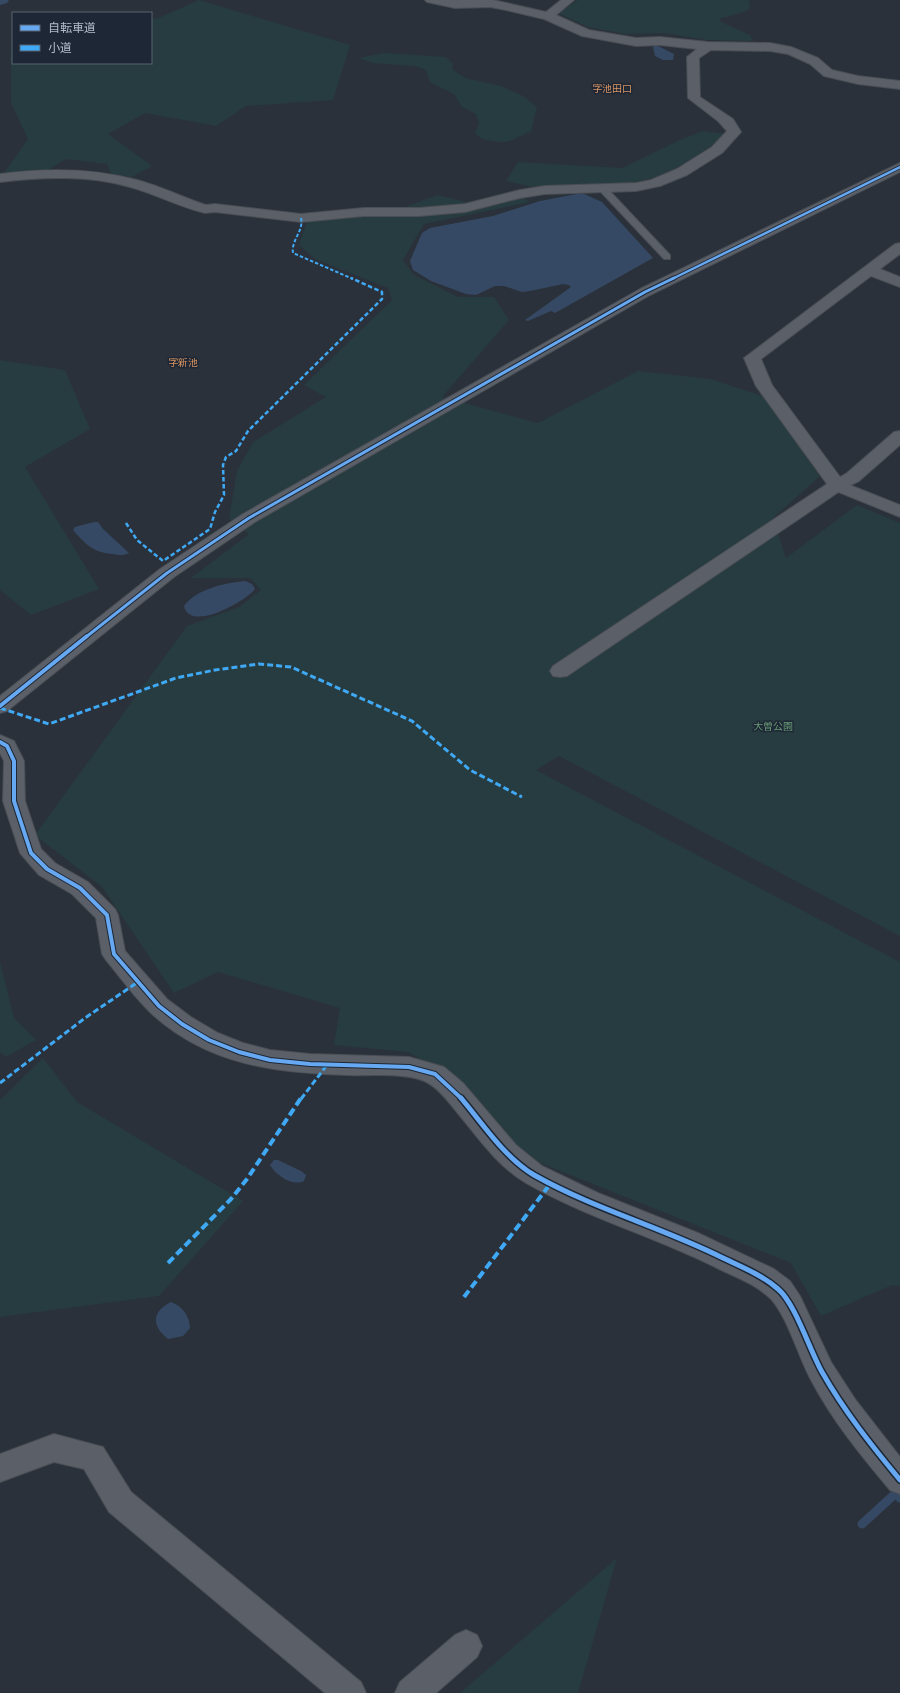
<svg xmlns="http://www.w3.org/2000/svg" width="900" height="1693" font-family="Quicksand,'Noto Sans JP',sans-serif">
<style>
.green{fill:#273c40}
.water{fill:#364964}
.lines{fill:none;stroke-linecap:round;stroke-linejoin:round}
.stream{stroke:#364964;stroke-width:9}
.canal{fill:#364964;fill-rule:evenodd}
.service-casing{stroke:#494d54;stroke-width:2}
.minor-casing{stroke:#494d54;stroke-width:2}
.tertiary-casing{stroke:#494d54;stroke-width:2}
.service{fill:#5b5f67;fill-rule:evenodd}
.minor{fill:#5b5f67;fill-rule:evenodd}
.tertiary{fill:#5b5f67;fill-rule:evenodd}
.quiet-far3{stroke:#3fa9f5;stroke-width:2;stroke-dasharray:3.5 2;stroke-linecap:butt}
.quiet-far2{stroke:#3fa9f5;stroke-width:2.5;stroke-dasharray:4.5 2.5;stroke-linecap:butt}
.quiet-far1{stroke:#3fa9f5;stroke-width:3;stroke-dasharray:6 3;stroke-linecap:butt}
.quiet{stroke:#3fa9f5;stroke-width:4;stroke-dasharray:8 4;stroke-linecap:butt}
.cycleway-far3-casing{stroke:#1d2735;stroke-width:4}
.cycleway-far2-casing{stroke:#1d2735;stroke-width:5}
.cycleway-far1-casing{stroke:#1d2735;stroke-width:6}
.cycleway-casing{stroke:#1d2735;stroke-width:8}
.cycleway-far3{stroke:#66a8f1;stroke-width:2.5}
.cycleway-far2{stroke:#66a8f1;stroke-width:3}
.cycleway-far1{stroke:#66a8f1;stroke-width:4}
.cycleway{stroke:#66a8f1;stroke-width:5}
.labels{text-anchor:middle;dominant-baseline:central;stroke-width:3;stroke-linejoin:round;paint-order:stroke}
.far-quarter-label{font-size:10px;fill:#da9460;stroke:#1d2735}
.park-label{font-size:10px;fill:#6a9d76;stroke:#1d2735}
</style>
<rect width="100%" height="100%" fill="#2a313a"/>
<g class="green">
<polygon points="199,0 350,45 333,100 246,106 216,126 145,113 108,134 152,166 132,177 111,174 107,164 66,159 48,170 4,173 28,139 11,103 11,43 13,43 13,63 151,63 151,19 159,18"/>
<polygon points="578,0 749,0 750,8 744,12 719,19 721,22 750,35 752,39 752,41 707,40 664,33 625,34 588,27 558,13"/>
<path d="M384,53L446,57L453,64L452,69L465,78L501,86L523,96L537,107L531,132C523,134 517,138 510,141C501,144 480,141 475,133L479,123L476,114L462,107L454,94L430,82L426,70L416,66L373,63L359,58Z"/>
<polygon points="703,131 726,134 711,146 684,164 654,178 630,183 532,187 506,181 518,162 622,168 680,140"/>
<polygon points="512,191 530,202 424,224 403,260 414,275 458,297 494,297 509,320 442,397 538,423 638,371 710,379 763,396 820,476 773,518 786,558 857,505 900,523 900,936 559,756 536,770 900,962 900,1286 892,1285 821,1316 791,1263 525,1157 466,1087 408,1052 334,1045 340,1008 218,972 174,993 102,887 35,835 187,626 239,607 261,590 250,578 191,578 249,534 229,519 237,471 253,442 326,397 304,385 392,300 388,288 315,259 299,245 307,221 349,216 384,215 437,195 467,202"/>
<polygon points="0,360 65,370 90,429 25,467 99,589 31,615 0,590"/>
<polygon points="0,962 14,1018 36,1040 6,1057 0,1052"/>
<polygon points="43,1058 77,1102 243,1201 159,1296 0,1317 0,1100"/>
<polygon points="617,1558 578,1693 460,1693"/>
</g>
<g class="water">
<polygon points="656,45 674,54 673,60 663,60 655,56 653,47"/>
<polygon points="582,193 602,202 653,258 555,313 551,311 528,321 525,320 571,287 569,285 563,284 530,291 522,292 504,286 495,286 476,295 466,294 431,281 413,270 410,261 422,233 430,228 493,216 540,201"/>
<path d="M94,522H98L103,529L129,553C123,556 119,555 113,554C94,553 85,544 73,530L75,527Z"/>
<path d="M245,581L252,584L255,589C246,601 190,633 184,606C196,589 225,583 245,581Z"/>
<path d="M274,1160H278L301,1171L306,1175L304,1181C292,1187 276,1175 270,1165Z"/>
<path d="M171,1302C183,1307 189,1315 190,1328L183,1336L168,1339C151,1326 152,1311 171,1302Z"/>
</g>
<g class="lines">
<polyline class="stream" points="862,1524 896,1493 900,1498"/>
<polygon class="canal" points="0,0 9,0 7,3 0,5"/>
<defs>
<polygon id="service" points="599,186 605,186 670,255 670,259 664,259 599,190"/>
<g id="minor">
<path d="M425,0H493L546,12L561,0H574L556,15L589,30L636,38L660,37L708,42L770,43L791,47L818,58L832,70L858,76L900,81V89L858,84L824,76L810,64L788,54L770,51L711,50L699,58L700,97L733,119L741,132L722,153L687,175L660,186L636,191L545,194L520,198L465,212L419,216H364L301,222L215,212L205,213C179,207 156,194 130,187C88,175 43,177 0,182V174C46,168 92,168 137,180C160,186 182,197 206,205L215,204L301,214L364,208H419L465,204L520,190L545,186L636,183L651,180L677,169L712,147L727,131L718,121L688,98L687,57L697,49L660,45L636,46L582,36L544,19L506,10L490,7L455,8L427,2Z"/>
<polygon points="900,243 900,254 880,269 900,277 900,287 871,276 761,359 772,385 840,477 847,473 894,432 900,431 900,445 859,481 843,489 567,676 560,677 553,676 550,671 553,666 827,484 756,386 744,358 895,244"/>
<path d="M0,735L14,741L24,761L25,801L41,849L55,863L88,882L115,909L118,915L125,951L167,999L191,1017L218,1033L243,1043L270,1050L310,1054L409,1057L444,1067L463,1083L516,1145L542,1166L598,1193L698,1233L774,1269L790,1281L800,1296L831,1362L855,1399L900,1457V1494L890,1490C861,1456 832,1420 811,1380C798,1356 788,1318 771,1299C757,1285 736,1277 719,1269C656,1237 587,1218 526,1183C497,1166 477,1136 456,1111C448,1101 439,1089 428,1083C410,1072 370,1076 348,1075C276,1073 208,1065 152,1014C135,998 121,978 106,960L102,954L96,918L72,894L39,875L20,853L3,801L4,761L0,753Z"/>
<polygon points="54,1434 103,1447 131,1492 361,1682 366,1693 325,1693 109,1512 84,1469 54,1462 0,1482 0,1454"/>
<polygon points="466,1630 477,1635 482,1646 477,1657 436,1693 395,1693 400,1682 455,1635"/>
</g>
<g id="tertiary">
<polygon points="900,163 900,172 650,295 255,522 174,577 7,711 0,713 0,696 160,569 243,514 640,289"/>
<polygon points="837,480 900,505 900,517 831,489 828,485 831,481"/>
</g>
</defs>
<use href="#service" class="service-casing"/>
<use href="#minor" class="minor-casing"/>
<use href="#tertiary" class="tertiary-casing"/>
<use href="#service" class="service"/>
<use href="#minor" class="minor"/>
<use href="#tertiary" class="tertiary"/>
<path class="quiet-far3" d="M301,218C304,231 291,240 293,253L353,279"/>
<polyline class="quiet-far2" points="126,523 137,540 163,561 210,529 215,512 224,495 223,465 226,457 236,451 248,431 382,299 382,292 351,278"/>
<g class="quiet-far1">
<polyline points="0,708 49,724 176,678 215,670 259,664 291,667 412,721 470,770 522,797"/>
<polyline points="0,1083 85,1018 138,982"/>
<polyline points="301,1099 327,1065"/>
</g>
<g class="quiet">
<polyline points="168,1263 231,1199 247,1179 301,1098"/>
<polyline points="464,1297 551,1183"/>
</g>
<defs>
<polyline id="cycleway-far3" points="672,279 900,167"/>
<polyline id="cycleway-far2" points="86,637 167,573 249,518 645,292 674,278"/>
<g id="cycleway-far1">
<polyline points="0,706 87,636"/>
<polyline points="0,742 7,746 14,761 14,801 31,853 47,869 80,888 107,915 114,954 159,1006 182,1024 209,1040 239,1052 270,1060 310,1064 409,1067 435,1074 462,1099"/>
</g>
<path id="cycleway" d="M461,1098C483,1124 504,1157 534,1175C594,1209 661,1227 723,1258C742,1267 762,1275 778,1289C795,1303 810,1351 822,1372C844,1411 872,1446 900,1480"/>
</defs>
<use href="#cycleway-far3" class="cycleway-far3-casing"/>
<use href="#cycleway-far2" class="cycleway-far2-casing"/>
<use href="#cycleway-far1" class="cycleway-far1-casing"/>
<use href="#cycleway" class="cycleway-casing"/>
<use href="#cycleway-far3" class="cycleway-far3"/>
<use href="#cycleway-far2" class="cycleway-far2"/>
<use href="#cycleway-far1" class="cycleway-far1"/>
<use href="#cycleway" class="cycleway"/>
</g>
<g class="labels">
<g class="far-quarter-label">
<text x="612" y="88">字池田口</text>
<text x="183" y="362">字新池</text>
</g>
<g class="park-label">
<text x="773" y="726">大曽公園</text>
</g>
</g>
<rect x="12" y="12" width="140" height="52" fill="#1d2735" stroke="#596371"/>
<rect x="20" y="25" width="20" height="6" fill="#66a8f1" stroke="#596371"/>
<text x="48" y="32" font-size="12" fill="#b4bdcb">自転車道</text>
<rect x="20" y="45" width="20" height="6" fill="#3fa9f5" stroke="#596371"/>
<text x="48" y="52" font-size="12" fill="#b4bdcb">小道</text>
</svg>
